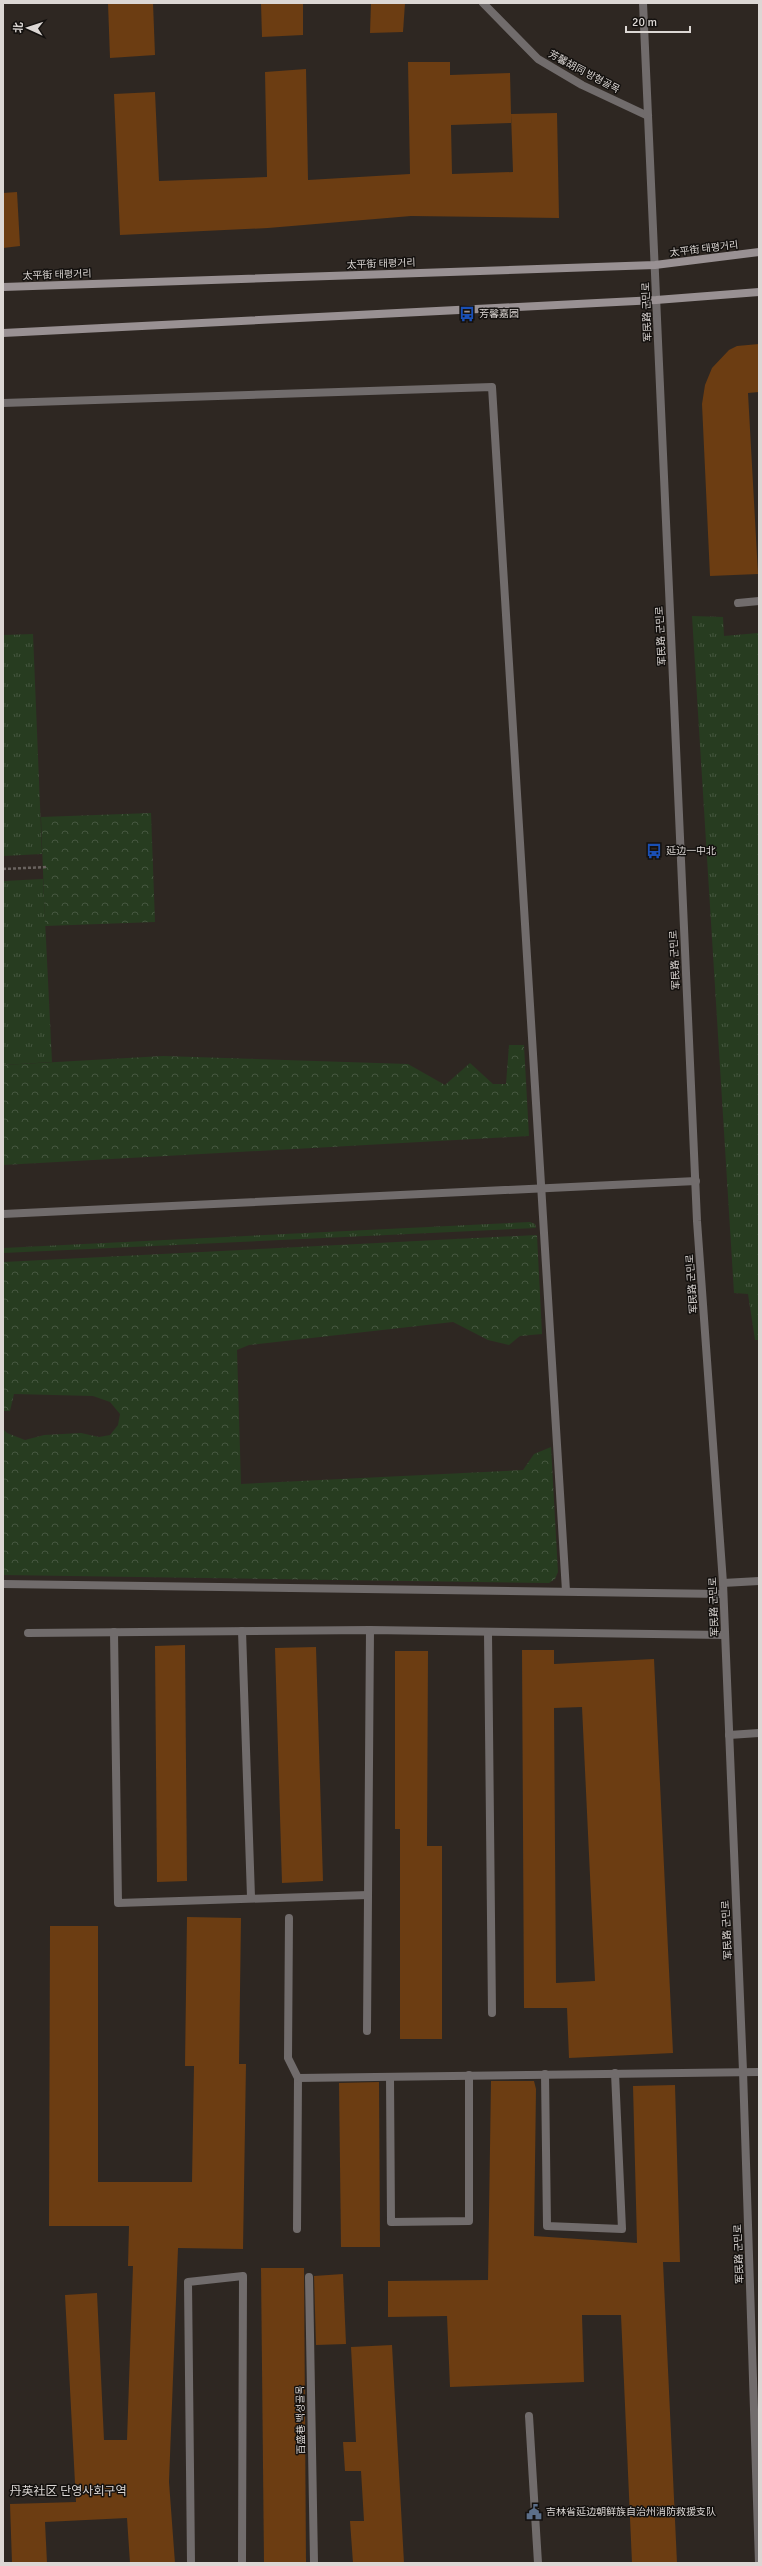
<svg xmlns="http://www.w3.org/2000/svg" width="762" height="2566" font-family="Signika,'Noto Sans SC','Noto Sans KR',sans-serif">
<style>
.grass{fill:url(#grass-tufts)}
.forest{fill:url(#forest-crowns)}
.building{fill:#6c3d12;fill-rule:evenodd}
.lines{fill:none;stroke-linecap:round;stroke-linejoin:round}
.path{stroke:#69635f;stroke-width:2.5;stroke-dasharray:3 2;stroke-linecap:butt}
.service{stroke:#716c6c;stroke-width:8}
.minor{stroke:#716c6c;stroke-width:8}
.tertiary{stroke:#716c6c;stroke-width:8}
.secondary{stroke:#999193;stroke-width:8}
.labels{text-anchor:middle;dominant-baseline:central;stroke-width:3;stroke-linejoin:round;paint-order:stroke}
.street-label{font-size:10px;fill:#dcd7d4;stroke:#14110f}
.poi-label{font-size:10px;fill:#dcd7d4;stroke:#14110f;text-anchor:start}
.quarter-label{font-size:12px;fill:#dcd7d4;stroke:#14110f}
</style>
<defs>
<pattern id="grass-tufts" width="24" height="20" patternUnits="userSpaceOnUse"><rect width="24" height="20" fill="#273c20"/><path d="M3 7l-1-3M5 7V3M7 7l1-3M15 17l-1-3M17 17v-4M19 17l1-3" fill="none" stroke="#465740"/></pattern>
<pattern id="forest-crowns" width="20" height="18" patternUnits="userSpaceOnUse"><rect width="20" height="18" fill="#273c20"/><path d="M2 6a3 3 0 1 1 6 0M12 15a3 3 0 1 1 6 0" fill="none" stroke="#465740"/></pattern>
</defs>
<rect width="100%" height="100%" fill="#2e2722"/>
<g class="grass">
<polygon points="692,616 723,617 724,636 758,633 759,1340 755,1340 748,1294 734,1293"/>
<polygon points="33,634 42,854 3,856 3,635"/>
<polygon points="43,879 52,1062 3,1065 3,881"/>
<polygon points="530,1222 535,1224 536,1228 3,1253 3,1248"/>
</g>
<g class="forest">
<polygon points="151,813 155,922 45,926 41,817"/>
<polygon points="509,1045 524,1045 529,1136 3,1165 3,1065 163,1056 408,1064 445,1085 470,1063 493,1084 506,1084"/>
<polygon points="537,1235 542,1334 520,1336 509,1345 488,1340 453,1322 249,1345 237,1350 241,1484 523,1470 534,1454 551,1447 558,1572 555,1579 549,1583 3,1575 3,1429 7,1433 25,1440 44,1435 81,1433 99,1437 110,1435 118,1425 120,1414 110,1402 93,1396 14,1394 10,1411 3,1411 3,1262"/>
</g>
<g class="building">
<polygon points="108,3 153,3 155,55 110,58"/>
<polygon points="261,3 303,3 303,35 262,37"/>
<polygon points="371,3 405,3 403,32 370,33"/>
<path d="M408,62H450V75L510,73L511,114L557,113L559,218L411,216L268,228L120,235L114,94L155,92L159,181L267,177L265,72L306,69L308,180L410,174ZM511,114L513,172L452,174L451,125L511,123Z"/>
<polygon points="17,192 20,246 3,248 3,193"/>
<polygon points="759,344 759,392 748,393 758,574 710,576 702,404 705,385 712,368 729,350 737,346"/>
<polygon points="185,1645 187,1881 157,1882 155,1646"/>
<polygon points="316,1647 323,1881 282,1883 275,1648"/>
<path d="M522,1650H554V1664L654,1659L673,2053L569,2058L567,2008H524ZM582,1707L595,1981L556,1983L554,1708Z"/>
<polygon points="395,1651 428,1651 427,1846 442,1846 442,2039 400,2039 400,1829 395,1829"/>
<polygon points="187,1917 241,1918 239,2064 246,2064 243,2249 178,2248 169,2482 175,2563 130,2563 127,2518 45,2522 47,2563 12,2563 10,2504 76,2502 65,2295 97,2293 104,2440 127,2440 133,2266 128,2266 129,2226 49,2226 50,1926 98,1926 98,2182 192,2182 194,2066 185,2066"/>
<polygon points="491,2081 534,2081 536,2089 534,2236 637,2243 633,2086 675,2085 680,2262 663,2262 677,2563 632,2563 621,2315 582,2315 584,2382 450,2387 447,2316 388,2317 388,2281 488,2280"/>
<polygon points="379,2082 380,2247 341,2247 339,2083"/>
<polygon points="261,2268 304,2268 306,2563 264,2563"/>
<polygon points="343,2274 346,2344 316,2345 314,2276"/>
<polygon points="392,2345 404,2563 353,2563 350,2521 364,2521 361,2471 345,2471 343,2442 356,2442 351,2347"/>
</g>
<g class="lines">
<polyline class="path" points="3,869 47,867"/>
<g class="service">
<polyline points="3,403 492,387 566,1591"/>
<polyline points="738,603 759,601"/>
<polyline points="3,1214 696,1181"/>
<polyline points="3,1584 723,1594"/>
<polyline points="242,1631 251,1897"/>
<polyline points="114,1632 118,1903 368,1895"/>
<polyline points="28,1633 370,1630 725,1635"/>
<polyline points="488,1633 492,2013"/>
<polyline points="729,1735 759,1733"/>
<polyline points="289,1918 288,2058 298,2078 297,2229"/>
<polyline points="367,2031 370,1630"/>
<polyline points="545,2074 547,2226 622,2229 615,2073"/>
<polyline points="390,2077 391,2222 469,2221 469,2075"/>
<polyline points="298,2078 759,2072"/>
<polyline points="529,2416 538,2563"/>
<polyline points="191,2563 188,2282 243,2276 242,2563"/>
</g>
<g class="minor">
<polyline points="483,3 538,59 582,85 648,116"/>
<polyline points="309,2277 314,2563"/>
</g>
<g class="tertiary">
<polyline points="643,3 697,1221 723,1583 743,2071 759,2563"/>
<polyline points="723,1583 759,1581"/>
</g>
<g class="secondary">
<polyline points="3,287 655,265 759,252"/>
<polyline points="3,333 656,300 759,292"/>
</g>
</g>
<defs>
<symbol id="bus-bare" viewBox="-9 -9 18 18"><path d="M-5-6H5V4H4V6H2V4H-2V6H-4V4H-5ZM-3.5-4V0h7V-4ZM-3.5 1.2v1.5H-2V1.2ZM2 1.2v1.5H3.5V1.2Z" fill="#1a4fb4" stroke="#14110f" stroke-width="2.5" paint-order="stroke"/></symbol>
<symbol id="civic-bare" viewBox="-9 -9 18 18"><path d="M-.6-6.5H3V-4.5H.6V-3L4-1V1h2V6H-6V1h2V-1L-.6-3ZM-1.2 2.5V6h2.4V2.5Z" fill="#5c6f8a" stroke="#14110f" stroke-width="2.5" paint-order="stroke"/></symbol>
</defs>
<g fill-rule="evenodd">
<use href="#bus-bare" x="456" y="303" width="22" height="22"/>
<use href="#bus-bare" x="643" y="840" width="22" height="22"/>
<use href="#civic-bare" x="523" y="2501" width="22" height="22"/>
</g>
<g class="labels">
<g class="street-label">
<text transform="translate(584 72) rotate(28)">芳馨胡同 방형골목</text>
<text transform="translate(704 249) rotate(-7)">太平街 태평거리</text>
<text transform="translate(381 264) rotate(-2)">太平街 태평거리</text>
<text transform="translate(57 275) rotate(-2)">太平街 태평거리</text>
<text transform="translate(647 312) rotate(-92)">军民路 군민로</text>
<text transform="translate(661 636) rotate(-93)">军民路 군민로</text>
<text transform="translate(675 960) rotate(-93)">军民路 군민로</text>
<text transform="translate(692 1284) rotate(-94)">军民路 군민로</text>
<text transform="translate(714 1607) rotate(-92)">军民路 군민로</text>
<text transform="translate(727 1930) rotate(-93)">军民路 군민로</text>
<text transform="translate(739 2254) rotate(-92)">军民路 군민로</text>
<text transform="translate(301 2420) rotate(-91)">百盛巷 백성골목</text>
</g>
<g class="poi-label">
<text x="479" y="314">芳馨嘉园</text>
<text x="666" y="851">延边一中北</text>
<text x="546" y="2512">吉林省延边朝鲜族自治州消防救援支队</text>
</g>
<g class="quarter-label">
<text x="68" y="2491">丹英社区 단영사회구역</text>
</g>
</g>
<rect width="762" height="2566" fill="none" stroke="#dcd7d4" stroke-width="8"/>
<g transform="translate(28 28) rotate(273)" stroke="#14110f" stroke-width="3" paint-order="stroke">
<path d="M0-3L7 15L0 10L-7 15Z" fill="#dcd7d4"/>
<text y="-6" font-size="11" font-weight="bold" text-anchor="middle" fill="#dcd7d4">北</text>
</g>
<path d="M626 26v6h64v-6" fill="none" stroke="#dcd7d4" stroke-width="2"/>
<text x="632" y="26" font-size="12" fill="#dcd7d4" stroke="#14110f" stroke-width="3" paint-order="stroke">20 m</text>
</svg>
